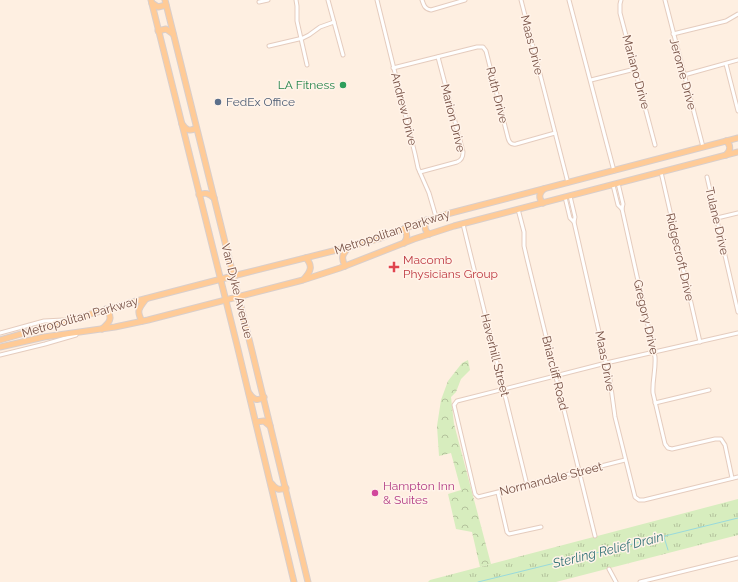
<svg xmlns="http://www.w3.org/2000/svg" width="738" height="582" font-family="Raleway,sans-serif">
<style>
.grass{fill:url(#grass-tufts)}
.forest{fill:url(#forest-crowns)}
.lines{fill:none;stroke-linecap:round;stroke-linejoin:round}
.stream{stroke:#99dadc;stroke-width:1}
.minor-casing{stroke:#e5ccbe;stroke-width:5}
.primary-casing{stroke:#d9cecb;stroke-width:7}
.minor{stroke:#fff;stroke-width:3}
.primary{stroke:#ffcb97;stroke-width:5}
.leisure-dot{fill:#2e9e5b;stroke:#fff3e9;stroke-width:1.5}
.service-dot{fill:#5c6f8a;stroke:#fff3e9;stroke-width:1.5}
.health-dot{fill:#e0444e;stroke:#fff3e9;stroke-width:1.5}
.hotel-dot{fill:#d1479c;stroke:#fff3e9;stroke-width:1.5}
.labels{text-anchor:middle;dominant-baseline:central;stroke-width:3;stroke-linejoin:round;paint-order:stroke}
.street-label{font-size:12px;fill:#775145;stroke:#fff3e9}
.leisure-label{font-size:12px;fill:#27864d;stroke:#fff3e9;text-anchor:end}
.service-label{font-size:12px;fill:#4e5e75;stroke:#fff3e9;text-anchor:start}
.health-label{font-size:12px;fill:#be3a42;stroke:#fff3e9;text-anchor:start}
.hotel-label{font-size:12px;fill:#b23c85;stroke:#fff3e9;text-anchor:start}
.water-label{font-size:13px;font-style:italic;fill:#357477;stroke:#fff3e9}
</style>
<defs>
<pattern id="grass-tufts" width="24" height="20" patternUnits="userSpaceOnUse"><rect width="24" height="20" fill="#d7edbe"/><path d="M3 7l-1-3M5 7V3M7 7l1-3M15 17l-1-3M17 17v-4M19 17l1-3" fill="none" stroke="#b3c29c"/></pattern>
<pattern id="forest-crowns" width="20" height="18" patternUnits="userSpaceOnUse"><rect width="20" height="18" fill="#d7edbe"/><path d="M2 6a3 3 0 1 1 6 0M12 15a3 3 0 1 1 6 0" fill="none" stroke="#b3c29c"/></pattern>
</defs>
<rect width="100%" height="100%" fill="#feefe1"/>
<polygon class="grass" points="738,499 738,535 556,582 428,582 430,580"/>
<polygon class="forest" points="468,360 470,370 461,379 456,392 451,397 454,424 491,564 480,567 472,532 456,529 448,494 461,490 451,453 439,456 437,426 441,400 448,381 462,363"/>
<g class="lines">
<g class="stream">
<polyline points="664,537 668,550"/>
<polyline points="478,582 738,518"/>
</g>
<defs>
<g id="minor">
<polyline points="296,0 297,6 297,21 307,65"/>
<polyline points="328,0 343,55"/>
<polyline points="377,0 415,154 418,168 429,193 436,217"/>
<path d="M422,0C424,6 425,9 431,10L465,0"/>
<polyline points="521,0 568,183"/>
<polyline points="569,0 614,171"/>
<polyline points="621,0 620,4 620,13 655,145"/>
<polyline points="665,0 703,147"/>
<polyline points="259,2 268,0"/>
<polyline points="673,34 726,21 738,14"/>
<polyline points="269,46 303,38 309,35 320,27 334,22"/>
<polyline points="726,64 738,111"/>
<path d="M393,68L477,47H483L486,51L508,138C509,142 511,145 516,144L555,133"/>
<polyline points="684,75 738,60"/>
<polyline points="591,80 635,69"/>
<path d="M420,172L457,162C462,160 463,157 463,152L438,57"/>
<polyline points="661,172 700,342"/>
<polyline points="707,177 738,312"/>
<path d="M618,183L623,204L622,209L655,357C656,370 652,381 653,393L665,444L668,448L672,449L715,439H721L725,445L732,478"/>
<polyline points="613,185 618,205 622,209"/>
<polyline points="570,196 575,217 574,222 610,380 615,417 635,497 639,500 644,500 738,477"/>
<polyline points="565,197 570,218 574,222"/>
<polyline points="518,209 524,232 524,246 527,259 595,536"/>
<polyline points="717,218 738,213"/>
<polyline points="463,224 527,485"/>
<polyline points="0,333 44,321 63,320"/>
<polyline points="0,355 45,344 76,335"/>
<polyline points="655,403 709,390"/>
<polyline points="625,460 478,497 475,494 454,405 457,401 606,363 738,333"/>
<polyline points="498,493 507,532 509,534 541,527"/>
<polyline points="609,569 616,582"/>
<polyline points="640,582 738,558"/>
</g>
<g id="primary">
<polyline points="151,0 237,345 294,582"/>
<polyline points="165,0 252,351 308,582"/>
<polyline points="152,3 158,7 166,5"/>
<polyline points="158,31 166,29 173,34"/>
<path d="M182,124C186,130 190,132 196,128"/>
<path d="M726,141C731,145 731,150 726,155"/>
<path d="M199,195C205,192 209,193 214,198"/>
<path d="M543,203C538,198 539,193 544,189"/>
<path d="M427,220C424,226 424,230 429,234"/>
<path d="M404,243C408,238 407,234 405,228"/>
<path d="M345,266C341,258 342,255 348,248"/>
<path d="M304,279C311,271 313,266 306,258"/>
<path d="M142,321C136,311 139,308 146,299"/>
<path d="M102,329C109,323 114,318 106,309"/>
<polyline points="0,340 129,303 233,276 349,247 378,239 419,223 447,214 738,138"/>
<polyline points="0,347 44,337 115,327 148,320 303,280 340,268 414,239 454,226 738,152"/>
<path d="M249,393C253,399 257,402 264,397"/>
<polyline points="256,422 264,421 270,426"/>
<path d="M272,484C276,490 279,490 286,488"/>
</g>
</defs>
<use href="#minor" class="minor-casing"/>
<use href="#primary" class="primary-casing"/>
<use href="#minor" class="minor"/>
<use href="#primary" class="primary"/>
</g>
<circle class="leisure-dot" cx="343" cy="85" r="4"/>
<circle class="service-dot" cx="218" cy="102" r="4"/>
<path class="health-dot" d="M392 261h4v4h4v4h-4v4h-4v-4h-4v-4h4z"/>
<circle class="hotel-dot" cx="375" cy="493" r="4"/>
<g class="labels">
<g class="street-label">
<text transform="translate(532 45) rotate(76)">Maas Drive</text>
<text transform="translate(636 72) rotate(75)">Mariano Drive</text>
<text transform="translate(683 74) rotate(75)">Jerome Drive</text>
<text transform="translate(497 95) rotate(76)">Ruth Drive</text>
<text transform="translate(404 109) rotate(76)">Andrew Drive</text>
<text transform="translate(453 118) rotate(76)">Marion Drive</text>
<text transform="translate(717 221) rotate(77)">Tulane Drive</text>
<text transform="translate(392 232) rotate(-18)">Metropolitan Parkway</text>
<text transform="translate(680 257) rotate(77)">Ridgecroft Drive</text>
<text transform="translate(237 291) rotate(76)">Van Dyke Avenue</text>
<text transform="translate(80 317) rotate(-16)">Metropolitan Parkway</text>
<text transform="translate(646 317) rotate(77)">Gregory Drive</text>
<text transform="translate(495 355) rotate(76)">Haverhill Street</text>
<text transform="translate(605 361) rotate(79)">Maas Drive</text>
<text transform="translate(555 373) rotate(76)">Briarcliff Road</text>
<text transform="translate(551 479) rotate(-14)">Normandale Street</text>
</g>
<g class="leisure-label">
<text x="335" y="85">LA Fitness</text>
</g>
<g class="service-label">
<text x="226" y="102">FedEx Office</text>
</g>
<g class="health-label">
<text x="403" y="260">Macomb<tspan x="403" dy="14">Physicians Group</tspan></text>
</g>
<g class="hotel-label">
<text x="383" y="486">Hampton Inn<tspan x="383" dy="14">&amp; Suites</tspan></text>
</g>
<g class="water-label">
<text transform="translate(608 550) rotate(-14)">Sterling Relief Drain</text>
</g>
</g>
</svg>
